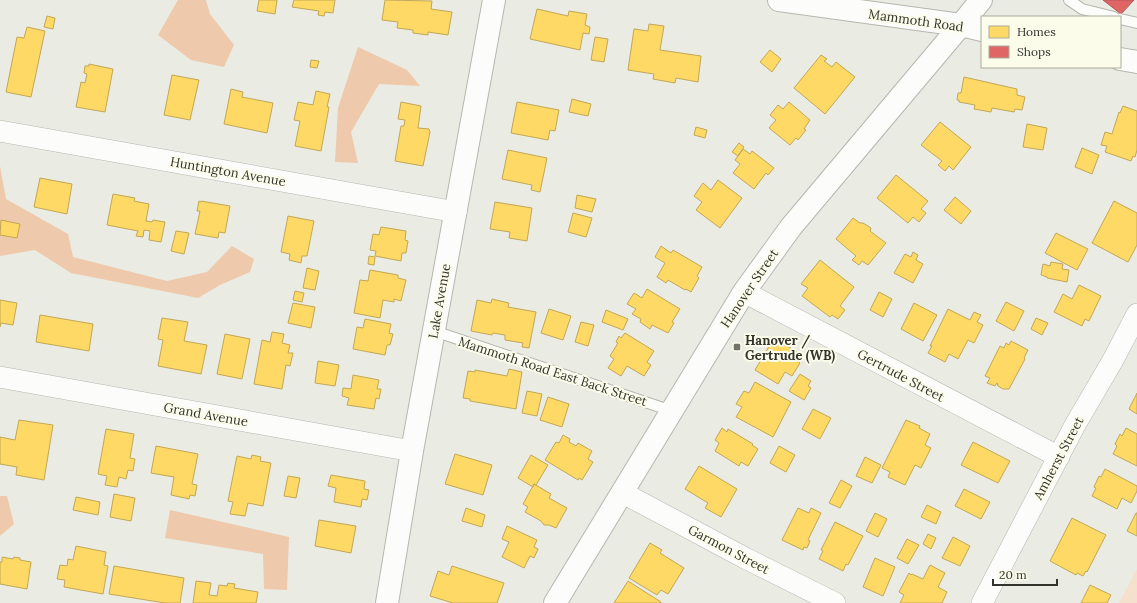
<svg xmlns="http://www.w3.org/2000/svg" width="1137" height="603" font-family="Lora,serif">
  <rect width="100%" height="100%" fill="#eaebe2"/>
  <path fill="#f5dfcd" d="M1137,569V603H1119Z"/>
  <path fill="#efc9ab" d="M178,0H206L210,14L234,45L224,67L191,60L158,35Z
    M358,47L407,70L420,86L379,84L351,132L358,163L335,162L338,108Z
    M0,166L6,199L68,234L73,257L167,281L207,272L232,246L254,259L250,272L220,285L198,298L71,273L35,250L0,256Z
    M0,496H7L14,524L0,536Z
    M170,510L289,537L287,590L264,589L263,554L165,538Z"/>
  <path fill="#ffd966" stroke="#c2a755" d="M259,0H277L275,14L257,11Z
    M294,0H335L333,13L325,12L324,16L318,15L319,11L292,7Z
    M385,0L432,1L431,9L452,12L448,35L428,32V35L413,33V30L397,28L398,22L382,20Z
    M537,9L568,16L569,11L587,14L585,25L590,27L589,34L583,33L580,50L530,39Z
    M47,16L55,18L53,29L44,27Z
    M649,24L664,26L660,50L701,56L698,82L676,78L675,83L653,79L654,74L628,70L634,29L648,31Z
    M27,27L45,31L31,97L6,92L17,37L24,38Z
    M595,37L608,39L604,62L591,60Z
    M770,50L781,59L772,72L760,62Z
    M821,55L827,59L824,61L832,67L836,62L855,77L825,114L794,88Z
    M311,60L319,61L317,68L310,67Z
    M89,64L113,69L105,112L76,107L81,82L85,83L87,74L84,73L85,66H89Z
    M172,75L199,80L190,120L164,115Z
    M964,77L1017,89V95L1025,97L1022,110L1015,109L1014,112L992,108L991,112L974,109L975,105L959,102V100H957L958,93H961Z
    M231,89L243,92L242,97L273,103L267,133L224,124Z
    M316,91L330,94L327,107H329L321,151L295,146L300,121L294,120L298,102L313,105Z
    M572,99L591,104L588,116L569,112Z
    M401,102L421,106L418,128L429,129L430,132L423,166L395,161L401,126H404L405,120L398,119Z
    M517,102L559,110L555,131L550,130L548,140L511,133Z
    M789,102L810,120L804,129L806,130L798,140L796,138L790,145L769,128L776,120L770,115L778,105L783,109Z
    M1123,106L1137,111V150L1135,157L1133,156L1131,161L1105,152L1107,146L1101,145L1105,132L1112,134L1119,112L1120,113Z
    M940,122L971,147L953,170L949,166L945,171L938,165L942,161L921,145Z
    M1027,124L1047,128L1043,150L1023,147Z
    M696,127L707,130L705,138L694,135Z
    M739,143L744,147L738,156L732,152Z
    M1082,148L1099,155L1092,174L1075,167Z
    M743,149L750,154L752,151L774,168L768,175L766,173L754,189L733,173L740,164L735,160Z
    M508,150L547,158L540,192L531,190L532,185L502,179Z
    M896,175L928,201L921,209L926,213L919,222L913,217L908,223L877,198Z
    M40,178L72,184L67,214L34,207Z
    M718,180L742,198L720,228L696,210L702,202L694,196L703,183L711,190Z
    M113,194L135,198L134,201L149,204L146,221L152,222L153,220L165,222L161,242L149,240L150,231L144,230L143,237L136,236L138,231L107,225Z
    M577,195L596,199L592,212L575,208Z
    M955,197L971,211L961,224L944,210Z
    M199,201L201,202V201L230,206L225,233L219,232L218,238L195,234L200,211H197Z
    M1114,201L1137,213V245L1128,262L1092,243Z
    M495,202L532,208L527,241L509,238L510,232L490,229Z
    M573,213L592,218L586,237L568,232Z
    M288,216L314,221L307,256H302L301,263L289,260L290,254L281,252Z
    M853,218L860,223H863L871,228L870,231L886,243L868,265L862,261L859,265L852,260L856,256L836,239Z
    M1,220L20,224L17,238L0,235Z
    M381,227L406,231L405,240L408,241L406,253H402L401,261L375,256L376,251L370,250L373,234L379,235Z
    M176,231L189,233L184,254L171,251Z
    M1056,233L1088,249L1077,270L1045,253Z
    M661,246L671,253L673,250L702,267L697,276L699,278L691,292L686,289L685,290L668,280L666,283L657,277L665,263L655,257Z
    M913,252L918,255L916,260L923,264L913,283L894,273L905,254L911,257Z
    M369,256L375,257L374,265L368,264Z
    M820,260L854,287L840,306L845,310L838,319L832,315L830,317L802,296L808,288L801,284Z
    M1051,262L1063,264L1062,269L1069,270L1067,282L1047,278V277L1041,275L1043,264L1050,266Z
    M307,268L319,271L315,290L303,288Z
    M370,270L398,275V278L406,280L401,301L394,299V302L383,300L380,318L354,313L360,280L368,281Z
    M1079,285L1101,296L1089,321L1085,319L1082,326L1054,312L1063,294L1072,299Z
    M647,289L680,309L672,322L674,323L668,333L652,325L650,329L640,322L641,319L632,314L636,309L627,304L634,293L642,298Z
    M295,291L304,293L302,302L293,300Z
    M879,292L892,299L883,317L870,310Z
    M492,299L509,303L508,307L536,312L529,348L522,347L523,343L505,340V335L493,333L492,335L471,331L477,300L491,303Z
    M0,300L17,303L13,325L1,323L0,327Z
    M1006,302L1024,311L1014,331L996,321Z
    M293,303L315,307L311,328L288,323Z
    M914,303L937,315L923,341L901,329Z
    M549,309L571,316L563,340L541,333Z
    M948,309L970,320L974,312L981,315L977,322L983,325L974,343L968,340L958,359L949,354L945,362L928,353L932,346H930Z
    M606,310L628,319L623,330L602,322Z
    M40,315L93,324L89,351L36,342Z
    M162,318L188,322L184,341L207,345L201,374L158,366L163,340L158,339Z
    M1036,318L1048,323L1042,335L1031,329Z
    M365,319L391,324L389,333L393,334L390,345H387L385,355L353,349L357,327L363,328Z
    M581,322L594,325L588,346L575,342Z
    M272,332L284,334L282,343L290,345L288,353H293L290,366L286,365L282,389L254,384L262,340L270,342Z
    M625,333L654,351L647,362L651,365L644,376L627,366L621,376L608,368L614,359L610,356L618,343L616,342L619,336L621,338Z
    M225,334L250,339L242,379L217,374Z
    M774,338L797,352L794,358L800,363L792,376L785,372L778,384L755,370Z
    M1011,341L1028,350L1024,358L1025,359L1009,389H1003L998,386L997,383L995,386L987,383L990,378L985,376L1000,346L1004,348L1006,343L1009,345Z
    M318,361L339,365L335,386L315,383Z
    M509,369L522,372L516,409L470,401V399L463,398L468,371L475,372V370L507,376Z
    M800,374L811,381L808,386L811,388L804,400L789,391Z
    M353,375L379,380L377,389H381L379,399L376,398L374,409L347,405L349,398L342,396L343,388L351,389Z
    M755,382L791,402L773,437L736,417L742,407L736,404L744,391L749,393Z
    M527,391L542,394L537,416L522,413Z
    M1137,393V414L1129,409Z
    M548,397L569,404L562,427L540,420Z
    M813,409L831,418L820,439L802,429Z
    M19,420L53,425L44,480L16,475L17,467L0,464V437L15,440Z
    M906,420L920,426L919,428L930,434L925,445L931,448L921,468L915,465L905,485L888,477L890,472L882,468Z
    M722,428L727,432L728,429L753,444L752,445L758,449L748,466L741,462L739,466L715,451L719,443L715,440Z
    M1126,428L1137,434V466L1113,454L1117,446L1115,444L1120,434L1122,436Z
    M106,429L134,434L130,458L135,459L133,471L128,470L126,479L119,477L117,487L105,485L107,476L98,474Z
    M563,435L570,439L569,442L576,446L578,443L592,451L588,459L593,462L582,480L579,478L578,480L545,460L556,442L559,443Z
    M973,442L1010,461L998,483L961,465Z
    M156,446L198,454L192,484L197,485L195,496L190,495L189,499L171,495L174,477L151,473Z
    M779,446L795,455L786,472L770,463Z
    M455,454L492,465L483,495L445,484Z
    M252,455L261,457L260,461L271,463L263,506L248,503L245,516L230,514L233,502L228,501L237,456L251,459Z
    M531,455L548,465L536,485L534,484L533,487L518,478Z
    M865,457L881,465L872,483L856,476Z
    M699,466L737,489L721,517L705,508L708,503L685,489Z
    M1105,469L1137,486V491L1131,503L1122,498L1117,509L1092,496L1096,488L1094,487L1099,476L1101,477Z
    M331,475L365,481L364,489L369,490L367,500L362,499L361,507L334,502L336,488L328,486Z
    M288,476L300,478L296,498L284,496Z
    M841,480L852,486L840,508L829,503Z
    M534,484L551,494L549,498L567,508L556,528L549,525H544L541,521L525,512L528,507L523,504Z
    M964,489L990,502L981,519L955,506Z
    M114,494L135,498L131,521L110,517Z
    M76,497L100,502L98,515L73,510Z
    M927,505L941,512L936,524L921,517Z
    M466,508L485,515L482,527L462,521Z
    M798,508L809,513L811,508L821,513L808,540L810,541L807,548L804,547L803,550L782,540Z
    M875,513L887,519L878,537L866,531Z
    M1136,513H1137V536L1127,531Z
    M1072,518L1106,535L1087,572L1086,571L1083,576L1077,573L1076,575L1050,561Z
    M319,520L356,526L351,553L315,546Z
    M835,522L863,536L848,565L846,564L843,571L819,559L823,551L821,550Z
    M507,526L537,540L534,547L538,549L534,558L530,556L524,568L502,557L509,542L502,539Z
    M928,534L936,538L931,549L923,544Z
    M953,537L970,546L960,566L942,558Z
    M907,539L919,545L908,564L897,558Z
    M650,543L662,550L660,553L684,568L668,594L661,590L657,595L629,578Z
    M76,546L106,552L104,565L108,566L103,594L64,587L65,580L57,579L60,565L67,566L68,559L73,560Z
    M2,557L13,559L14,557L20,558V560L31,562L27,589L0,584V562H2Z
    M875,558L895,567L883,596L863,587Z
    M930,565L945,573L938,587L947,592L942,603H900L904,595L899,592L909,573L911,575L912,574L923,579Z
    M114,566L184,578L180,603H165L109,594Z
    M452,566L504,583L497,603H453L430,596L438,571L449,575Z
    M196,581L211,583L209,595L217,596L219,585L227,586L228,583L235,584L234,588L258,592L256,603H193Z
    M628,581L661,602V603H614Z
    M1090,585L1111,595L1107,603H1081Z"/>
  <path fill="#e06666" stroke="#ac5755" d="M1103,0H1134L1121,14Z"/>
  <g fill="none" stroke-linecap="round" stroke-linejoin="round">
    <defs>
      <path id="service" d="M1069,0L1082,9L1114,17
        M1120,19L1137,23
        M434,331L672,411"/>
      <path id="minor" d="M0,131L456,212
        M744,292L1059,457
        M0,377L412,451
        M623,493L745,558L835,603
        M982,603L1075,425L1113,360L1137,314"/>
      <path id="tertiary" d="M961,25L981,0
        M387,603L412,451L494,0"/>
      <path id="secondary" d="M779,0L961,25L982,30
        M1120,59L1137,62
        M555,603L744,292L791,227L961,25"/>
    </defs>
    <use href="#service" stroke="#b7b7b0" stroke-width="12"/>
    <use href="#minor" stroke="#b7b7b0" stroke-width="22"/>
    <use href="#tertiary" stroke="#b7b7b0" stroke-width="24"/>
    <use href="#secondary" stroke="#b7b7b0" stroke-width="24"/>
    <use href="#service" stroke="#fcfcfb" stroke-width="10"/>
    <use href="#minor" stroke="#fcfcfb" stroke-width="21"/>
    <use href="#tertiary" stroke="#fcfcfb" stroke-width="22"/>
    <use href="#secondary" stroke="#fcfcfb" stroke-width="22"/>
  </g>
  <rect fill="#73736c" stroke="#fcfceb" stroke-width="1.5" x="733" y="343" width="8" height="8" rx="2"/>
  <g text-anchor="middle" stroke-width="4" stroke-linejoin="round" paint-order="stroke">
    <g font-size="13" fill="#33332d" stroke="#fcfceb">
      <text transform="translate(916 20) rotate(8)" y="5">Mammoth Road</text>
      <text transform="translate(228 171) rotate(10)" y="5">Huntington Avenue</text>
      <text transform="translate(749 288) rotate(-56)" y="5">Hanover Street</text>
      <text transform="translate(439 301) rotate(-80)" y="5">Lake Avenue</text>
      <text transform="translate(553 371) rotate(18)" y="5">Mammoth Road East Back Street</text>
      <text transform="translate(901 375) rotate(28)" y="5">Gertrude Street</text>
      <text transform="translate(206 414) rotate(10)" y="5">Grand Avenue</text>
      <text transform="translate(1058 458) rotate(-62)" y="5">Amherst Street</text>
      <text transform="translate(729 549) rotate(28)" y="5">Garmon Street</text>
    </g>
    <g font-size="13" font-weight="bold" fill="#33332d" stroke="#fcfceb" text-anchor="start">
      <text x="745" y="345">Hanover /<tspan x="745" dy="15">Gertrude (WB)</tspan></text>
    </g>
  </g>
  <rect x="981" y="16" width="140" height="52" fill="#fcfceb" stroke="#acac9f"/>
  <rect x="989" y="26" width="20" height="12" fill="#ffd966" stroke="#acac9f"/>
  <text x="1017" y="36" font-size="12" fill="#33332d">Homes</text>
  <rect x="989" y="46" width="20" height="12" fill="#e06666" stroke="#acac9f"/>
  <text x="1017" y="56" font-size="12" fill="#33332d">Shops</text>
  <path d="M993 579v6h64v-6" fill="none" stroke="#33332d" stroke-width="2"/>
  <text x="999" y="579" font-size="12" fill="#33332d" stroke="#fcfceb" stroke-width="3" paint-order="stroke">20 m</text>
</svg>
